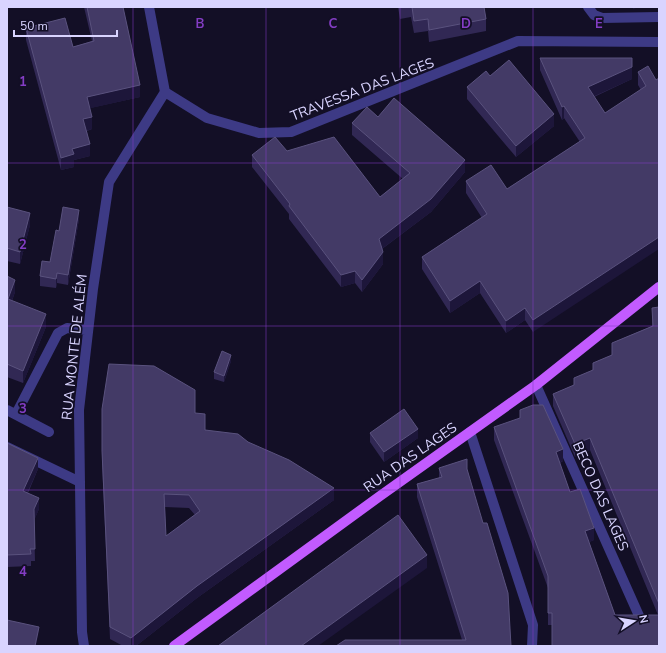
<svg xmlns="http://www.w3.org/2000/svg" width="666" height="653" font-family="'Nunito Sans',sans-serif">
  <rect width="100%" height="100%" fill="#130f26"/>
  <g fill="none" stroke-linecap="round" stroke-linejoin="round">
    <path stroke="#3d3a85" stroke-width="10" d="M149,7L165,92L207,118L259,133L291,132L518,41L659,42
      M588,7L594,15L602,18L659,17
      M536,385L640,618
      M7,410L49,432
      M16,414L58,333L67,328L88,330
      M470,432L533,625L532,646
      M7,447L80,482
      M84,646L82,632L79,410L93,289L109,182L165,92"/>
    <path stroke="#c25bff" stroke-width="10" d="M174,646L380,496L536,385L659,287"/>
  </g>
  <path fill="#312854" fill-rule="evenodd" d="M84,7H123L140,97L90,108L92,129L87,131L90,156L74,160V167L61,170L26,40V28L73,47L92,41Z
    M398,7H484L486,19V31L429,42L428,31L414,33L411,17L400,19Z
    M540,58L632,79L594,97L605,113L641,90L638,85V72L656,80L533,332L525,320L506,333L480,293L450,313L422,269V257L482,218L466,193V181L507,189L580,142L564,118L562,120L540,70Z
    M490,76L554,126L516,157L467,99V87Z
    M378,117L465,172L431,212L382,249L383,264L362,292L355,283L341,287L289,219V214L252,167V155L287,151L380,197L403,179L352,135V123Z
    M7,207L30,225L20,264L7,261Z
    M79,219L68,285L57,283L56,288L40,286V276L50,262L59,231Z
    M7,276L15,292L12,301L46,327L23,383L7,377Z
    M659,307V646L552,625H548V588L494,440V427L563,461L560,463L570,492L594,540L589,542L615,615H658L590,450L575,457L553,406V394L574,385L593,371V363L612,355V343L652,326V308Z
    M231,361L224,382L214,379V372Z
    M102,409L195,413L205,430L248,442L334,500L197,598L136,646H123L110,639L102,463ZM165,507L189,508L195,515L166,536Z
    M370,433L418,438L384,462L370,442Z
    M7,443L38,469L28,493L39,509L34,520L35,561H31V566L7,567Z
    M439,468L467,469L511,646L462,640L417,497V484L439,478Z"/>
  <path fill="#1d163a" d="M633,7H639L633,9Z
    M632,67V79L588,99V87Z
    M140,85V97L87,109V97Z
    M564,106V118L562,120V107Z
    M554,114V126L516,157V146Z
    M92,117V129L83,132V119Z
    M90,144V156L74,160V167L61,170V158L72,149Z
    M465,160V172L431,212L379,251V239Z
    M79,210V219L68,285V275Z
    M30,213V225L20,264V252Z
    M659,237V249L533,332V320Z
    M383,252V264L362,292V280Z
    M355,271V283L341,287V275Z
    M57,273V283L56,288V279Z
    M15,280V292L8,311V299Z
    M480,281V293L450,313V301Z
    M525,308V320L506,333V321Z
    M46,314V327L23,383V371Z
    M231,355V361L224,382V376Z
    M418,429V438L384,462V452Z
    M590,438V450L575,457V444Z
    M563,449V461L556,464V452Z
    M38,458V469L23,502V491Z
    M334,488V500L197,598L136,646H131V638L197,586Z
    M39,498V509L34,521V509Z
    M594,528V540L585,544V531Z
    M427,555V568L318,646H301Z
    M39,627V630L36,646H35Z"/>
  <path fill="#433a66" stroke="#5a527e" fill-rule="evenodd" d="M87,7H123L140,85L87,97L92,117L83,119L90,144L72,149L74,154L61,158L26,28L65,18L73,47L94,41Z
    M412,7H484L486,19L429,30L428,19L414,21Z
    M540,58H632V67L588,87L605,113L646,86L638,72L648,66L656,80L659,78V237L533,320L525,308L506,321L480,281L450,301L422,257L487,214L466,181L491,165L507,189L585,138L564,106L562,107Z
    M509,60L554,114L516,146L467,87L486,71L490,76Z
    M394,98L465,160L431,199L379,239L383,252L362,280L355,271L341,275L289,206L290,204L252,155L275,137L287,151L334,137L380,197L410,173L352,123L367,107L378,117Z
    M7,207L30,213L20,252L7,248Z
    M63,207L79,210L68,275L57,273L56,279L40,276L42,261L50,262L56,230L59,231Z
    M7,276L15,280L8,299L46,314L23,371L7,364Z
    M659,307V604L590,438L575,444L553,394L574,385V378L593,370V363L612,355V343L653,326L652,308Z
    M222,351L231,355L224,376L214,372Z
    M109,364L154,366L195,390V413L205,414V430L238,434L248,442L289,460L334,488L197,586L131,638L110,627L102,451V409ZM164,494L189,495L200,511L166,536Z
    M533,405H543L563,449L556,452L570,492L580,489L594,528L585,531L615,615H659V646H552V613H548V576L494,427L520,418V410Z
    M404,409L418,429L384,452L370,433Z
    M7,443L38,458L23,491L39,498L34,509L35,549H30L31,554L7,555Z
    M467,459V469L483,523H487L508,593L511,646H336L345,640H466L417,484L442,477L439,468Z
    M398,515L427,555L301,646H218Z
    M7,620L39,627L35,646H7Z"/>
  <path fill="none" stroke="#843dc5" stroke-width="1" stroke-opacity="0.55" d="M133,7V646M266,7V646M400,7V646M533,7V646M7,163H659M7,326H659M7,490H659"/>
  <g text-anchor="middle" stroke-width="3.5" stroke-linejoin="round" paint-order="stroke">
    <g font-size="14" fill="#d9d4ff" stroke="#130f26">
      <text transform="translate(362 89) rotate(-21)" y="5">TRAVESSA DAS LAGES</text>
      <text transform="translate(74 347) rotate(-84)" y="5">RUA MONTE DE ALÉM</text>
      <text transform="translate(410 457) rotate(-35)" y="5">RUA DAS LAGES</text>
      <text transform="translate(601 496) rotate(66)" y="5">BECO DAS LAGES</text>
    </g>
  </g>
  <g font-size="13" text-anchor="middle" font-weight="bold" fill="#843dc5" stroke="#130f26" stroke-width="3.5" stroke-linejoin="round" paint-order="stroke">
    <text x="200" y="28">B</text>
    <text x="333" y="28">C</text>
    <text x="466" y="28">D</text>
    <text x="599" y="28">E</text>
    <text x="23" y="86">1</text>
    <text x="23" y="249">2</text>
    <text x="23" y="413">3</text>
    <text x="23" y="576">4</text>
  </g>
  <rect width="666" height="653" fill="none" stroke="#d9d4ff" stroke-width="16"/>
  <g transform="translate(634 621) rotate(78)" stroke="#130f26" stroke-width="3" paint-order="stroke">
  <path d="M0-3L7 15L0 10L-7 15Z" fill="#d9d4ff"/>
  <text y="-6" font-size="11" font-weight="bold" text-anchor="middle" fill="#d9d4ff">N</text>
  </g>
  <path d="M14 30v6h103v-6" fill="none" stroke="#d9d4ff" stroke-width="2"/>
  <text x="20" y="30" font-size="12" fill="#d9d4ff" stroke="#130f26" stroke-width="3" paint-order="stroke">50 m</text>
</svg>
